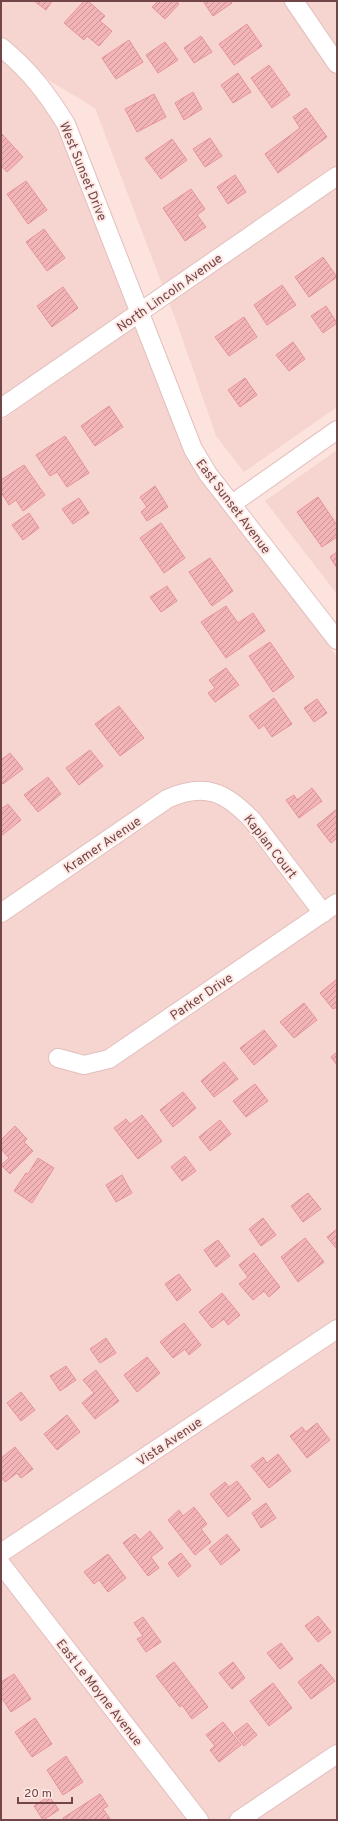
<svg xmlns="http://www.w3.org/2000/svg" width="338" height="1821" font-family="Overpass,sans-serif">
  <defs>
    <pattern id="building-hatch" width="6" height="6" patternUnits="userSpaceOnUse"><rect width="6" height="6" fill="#f3b4b7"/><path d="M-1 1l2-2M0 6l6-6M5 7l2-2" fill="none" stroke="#c99497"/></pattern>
  </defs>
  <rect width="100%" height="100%" fill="#fde3dd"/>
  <path fill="#f6d4cf" d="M1,1H337V407L244,472L216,436L178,326L95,108L50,81L9,43L1,38Z
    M1,57L39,94L62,130L131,309L1,400Z
    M137,322L190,460L337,657V1820H1V421Z
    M337,450V594L265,501Z"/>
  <path fill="url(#building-hatch)" stroke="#e69499" d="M34,1H52L46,10Z
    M84,1H88L105,16L100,21L112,31L99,46L87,36L84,40L64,23Z
    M158,1H176L179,4L165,19L152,7Z
    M203,1H231L232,3L213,16Z
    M247,24L262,46L234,65L219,44Z
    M201,36L212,52L194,63L184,48Z
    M129,40L143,62L116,79L102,58Z
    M165,42L178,60L158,73L146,55Z
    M269,65L290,95L272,108L251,78Z
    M238,73L251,92L233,103L221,85Z
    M193,92L202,109L184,120L175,103Z
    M154,94L166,117L137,132L125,109Z
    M306,108L327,137L278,173L265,154L300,128L293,117Z
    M1,133L23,157L7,172L1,166Z
    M210,138L222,156L205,167L193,149Z
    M172,139L187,160L161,179L145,158Z
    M235,175L246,192L228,204L217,187Z
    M26,181L47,210L28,224L7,194Z
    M191,189L205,209L197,215L206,227L185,241L163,208Z
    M44,229L65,258L47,271L26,242Z
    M323,257L337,277L309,297L295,277Z
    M282,285L296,305L267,325L254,305Z
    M63,287L78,308L52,327L37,306Z
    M326,306L337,323L323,333L311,316Z
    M244,317L257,337L229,356L215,337Z
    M293,342L305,359L289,371L276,355Z
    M245,378L257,395L240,407L228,390Z
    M109,406L123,427L95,446L81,426Z
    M65,436L89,473L67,487L57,472L50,476L36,455Z
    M24,465L45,495L23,511L16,500L9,505L1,492V480Z
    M155,486L168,507L147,521L141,512L147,507L140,497Z
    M318,497L337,525V537L322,547L297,512Z
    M79,498L89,513L73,524L62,509Z
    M29,513L39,528L23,540L12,525Z
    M161,523L185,558L164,573L140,538Z
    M337,552V568L330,557Z
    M210,558L233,591L212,606L189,572Z
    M167,586L177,601L161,612L150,597Z
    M226,606L238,623L253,613L265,631L226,658L201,622Z
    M270,642L294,677L273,692L249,656Z
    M226,668L239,685L215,702L208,693L215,688L209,680Z
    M274,698L292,724L272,737L264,725L259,729L249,716Z
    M317,699L327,713L314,722L304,708Z
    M119,706L144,738L120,756L95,724Z
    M90,750L103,766L79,785L66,768Z
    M10,753L23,769L3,784L1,781V760Z
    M48,777L61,794L38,812L24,795Z
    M312,788L322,801L299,818L286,800L294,795L297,800Z
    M8,804L21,820L1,836V809Z
    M337,809V838L331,843L317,825Z
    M337,979V1007L333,1009L320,993Z
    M304,1003L317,1020L294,1038L280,1022Z
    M264,1030L277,1046L254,1065L240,1048Z
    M337,1052V1065L331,1057Z
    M224,1062L238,1079L214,1097L201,1081Z
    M255,1084L268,1101L246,1117L233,1101Z
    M183,1092L196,1108L173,1127L160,1110Z
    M142,1115L162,1141L138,1159L114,1128L126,1119L130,1124Z
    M220,1120L231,1134L210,1151L199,1137Z
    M15,1126L27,1139L24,1142L33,1151L10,1174L1,1165L9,1158L1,1149V1140Z
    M185,1156L196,1171L182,1181L171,1167Z
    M38,1158L54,1168L32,1203L14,1191L26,1173L28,1174Z
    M122,1175L132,1193L116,1202L106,1185Z
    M308,1193L321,1209L303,1222L291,1206Z
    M263,1218L276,1235L261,1246L249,1229Z
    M337,1229V1249L327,1237Z
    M305,1238L324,1262L298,1282L281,1257Z
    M218,1240L230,1256L216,1267L204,1250Z
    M254,1253L280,1287L269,1297L264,1291L253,1300L239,1284L248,1277L239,1265Z
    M179,1274L191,1290L177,1301L165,1284Z
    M222,1293L240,1315L228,1325L224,1319L212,1328L199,1312Z
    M184,1323L201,1345L189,1355L185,1349L173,1358L160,1342Z
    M106,1338L116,1353L100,1363L90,1349Z
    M147,1357L160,1373L137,1392L124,1375Z
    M66,1366L76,1380L60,1391L50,1376Z
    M96,1370L119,1401L95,1419L82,1403L94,1393L83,1380Z
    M21,1392L35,1410L21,1421L7,1403Z
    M67,1415L80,1432L57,1450L44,1434Z
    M317,1423L330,1440L307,1458L290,1436L302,1427L306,1432Z
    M15,1447L33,1469L21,1478L17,1473L5,1482L1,1477V1458Z
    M278,1454L291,1471L269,1488L251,1466L263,1457L267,1463Z
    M237,1481L251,1499L228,1517L210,1494L225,1482L229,1487Z
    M266,1503L276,1518L261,1528L252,1513Z
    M194,1507L207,1524L201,1529L211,1542L195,1555L168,1520L179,1510L183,1516Z
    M150,1531L163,1548L151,1557L159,1568L148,1576L123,1543L135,1534L140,1540Z
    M227,1534L240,1550L221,1565L209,1549Z
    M181,1553L191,1566L178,1577L168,1563Z
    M108,1554L126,1578L108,1592L99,1580L94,1584L84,1572Z
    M318,1616L331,1632L318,1642L305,1626Z
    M143,1617L161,1642L146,1652L137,1639L143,1636L134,1623Z
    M281,1643L293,1659L280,1669L267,1653Z
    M174,1662L208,1707L192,1719L182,1705L180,1707L156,1676Z
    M233,1662L245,1678L232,1689L219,1673Z
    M321,1664L335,1681L311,1699L298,1682Z
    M14,1674L31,1699L11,1712L1,1697V1682Z
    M273,1683L292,1708L269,1726L250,1701Z
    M35,1718L52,1744L32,1757L15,1732Z
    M223,1722L241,1745L219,1762L210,1750L215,1746L206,1735Z
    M247,1723L257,1735L244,1746L234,1733Z
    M66,1756L83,1782L63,1795L47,1770Z
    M100,1794L108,1806L103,1809L111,1820H64L63,1818Z
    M49,1796L59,1810L43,1820L34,1806Z"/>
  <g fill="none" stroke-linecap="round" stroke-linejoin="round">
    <defs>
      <path id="street" d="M294,1L337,64
        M1,47C30,71 46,92 66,124L193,449L208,474L337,640
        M1,408L337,176
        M232,504L337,430
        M1,913L167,799C205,782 226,792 253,821L323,913
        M58,1058L84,1065L109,1059L337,903
        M1,1553L337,1329
        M1,1564L199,1820
        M239,1820L337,1754"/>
    </defs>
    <use href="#street" stroke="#e2bfbd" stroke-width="20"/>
    <use href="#street" stroke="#fff" stroke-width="18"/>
  </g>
  <g text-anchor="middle" stroke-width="4" stroke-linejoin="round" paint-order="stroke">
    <g font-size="13" fill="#724649" stroke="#ffe9e4">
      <text transform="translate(84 171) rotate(68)" y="5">West Sunset Drive</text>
      <text transform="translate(169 292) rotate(-35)" y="5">North Lincoln Avenue</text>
      <text transform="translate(234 506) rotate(53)" y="5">East Sunset Avenue</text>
      <text transform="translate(102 844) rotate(-34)" y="5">Kramer Avenue</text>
      <text transform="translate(271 846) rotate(52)" y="5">Kaplan Court</text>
      <text transform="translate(201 996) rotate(-34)" y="5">Parker Drive</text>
      <text transform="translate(169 1441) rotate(-34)" y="5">Vista Avenue</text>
      <text transform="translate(100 1692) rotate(52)" y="5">East Le Moyne Avenue</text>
    </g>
  </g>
  <rect width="338" height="1821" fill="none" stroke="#724649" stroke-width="4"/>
  <path d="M18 1797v6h54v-6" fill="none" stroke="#724649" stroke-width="2"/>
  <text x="24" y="1797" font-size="12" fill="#724649" stroke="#ffe9e4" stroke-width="3" paint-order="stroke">20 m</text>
</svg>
